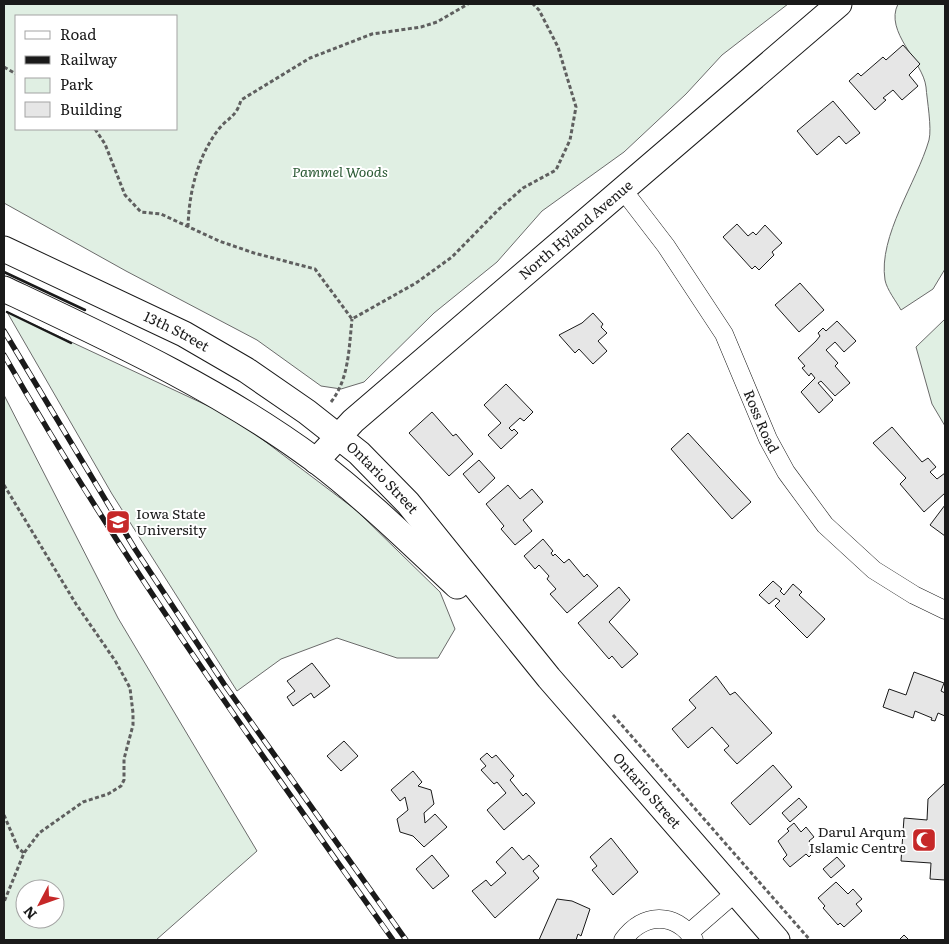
<svg xmlns="http://www.w3.org/2000/svg" width="949" height="944" font-family="Literata,serif">
  <rect width="100%" height="100%" fill="#fff"/>
  <path fill="#e0efe3" stroke="#6a6a6a" fill-rule="evenodd" d="M4,4H788L722,55L686,94L624,152L542,211L497,262L434,313L364,382L341,389L321,386L257,340L126,271L4,203ZM176,16V129H16V16Z
    M898,4H945V269L933,289L901,310C896,301 887,290 885,280C878,236 917,182 929,140C932,128 927,100 926,87C923,61 884,32 898,4Z
    M7,312L219,411L258,436L356,510L440,592L455,629L438,658H397L337,638L281,659L237,691L112,494Z
    M945,319V426L932,404L916,347Z
    M4,395L118,618L257,851L156,940H4ZM25,889H55V919H25Z"/>
  <path fill="#e6e6e6" stroke="#1a1a1a" d="M903,45L920,64L909,75L918,86L902,100L893,90L883,98L886,100L875,110L849,81L858,73L861,76L883,57L886,60Z
    M833,101L860,133L846,144L839,136L817,155L797,131Z
    M737,224L748,236L753,232L756,235L765,225L782,243L772,252L774,255L759,270L755,266L752,269L723,237Z
    M800,283L824,310L799,332L775,305Z
    M593,313L603,324L601,327L607,333L598,341L607,351L593,364L579,349L575,353L559,335L582,323Z
    M837,321L856,341L844,352L835,342L826,350L838,363L835,366L850,383L835,396L821,381L818,383L833,400L819,413L801,392L815,378L811,373L809,376L802,368L805,366L798,358L816,341L820,336L818,333L823,328L826,331Z
    M506,384L533,412L524,421L520,418L509,428L512,431L514,429L518,433L501,449L488,435L501,423L484,405Z
    M432,412L453,436L456,434L473,454L449,476L409,433Z
    M892,427L922,462L928,458L936,467L930,472L937,479L945,473V493L924,512L900,484L906,478L873,443Z
    M688,433L751,502L732,519L671,449Z
    M479,460L495,478L479,493L463,474Z
    M508,485L520,499L532,489L543,502L523,520L532,531L515,545L501,529L504,526L486,504Z
    M945,505V536L930,525Z
    M543,539L553,551L551,553L553,556L555,554L564,563L569,559L584,577L587,574L598,586L567,613L550,594L556,589L547,579L549,576L539,565L535,569L524,556Z
    M773,581L782,589L780,591L784,595L793,584L802,592L799,595L825,619L807,638L775,606L780,601L776,598L769,604L759,595Z
    M619,587L630,600L609,622L638,654L622,668L612,656L609,659L578,623Z
    M312,663L330,686L314,698L311,693L293,706L287,697L295,691L287,681Z
    M914,672L944,683L941,691L945,693V716L938,713L935,721L931,720L932,718L915,711L913,718L883,707L889,689L906,695Z
    M716,676L730,695L735,692L772,733L737,764L724,750L729,746L712,727L688,748L672,729L696,708L689,700Z
    M344,741L358,756L341,771L327,756Z
    M487,753L492,758L496,755L514,776L510,780L523,796L526,793L535,803L504,830L487,810L506,793L497,782L494,784L481,770L486,766L480,759Z
    M773,765L792,787L750,825L731,803Z
    M413,771L422,782L418,786L431,790L434,804L424,813L425,823L435,814L447,827L424,847L413,836L400,832L397,819L408,810L405,797L400,801L391,790Z
    M945,783V880L930,879L931,863L901,861L904,818L927,820L928,799Z
    M799,798L807,807L790,822L782,813Z
    M794,823L801,832L806,827L814,837L809,841L815,851L809,857L806,854L790,867L783,859L787,855L778,841L789,831L787,829Z
    M611,838L638,872L613,895L592,870L597,866L590,857Z
    M512,847L523,860L529,855L539,866L533,871L539,878L495,918L472,891L486,880L491,886L506,873L496,862Z
    M432,855L449,876L433,889L416,869Z
    M837,857L845,866L831,878L823,869Z
    M836,882L848,894L853,889L862,899L856,904L862,911L844,927L840,923L838,925L823,908L825,906L818,898Z
    M557,899L572,901L590,909L581,936L578,934L576,940H539Z
    M904,935L909,940H899Z"/>
  <g fill="none" stroke-linecap="round" stroke-linejoin="round">
    <defs>
      <g id="street">
        <path id="s1" d="M623,190L666,246L724,334L768,439L786,472L825,525L874,570L914,595L945,610"/>
        <path d="M689,933L735,893"/>
        <path d="M623,940C643,913 675,911 694,940"/>
      </g>
      <g id="secondary">
        <path id="s2" d="M4,249L184,334L246,370L307,412L359,453L408,503L549,678L777,940"/>
        <path d="M4,289C112,340 219,389 315,460C365,498 411,543 457,586"/>
        <path id="s3" d="M316,461L353,421L839,4"/>
      </g>
    </defs>
    <use href="#street" stroke="#1a1a1a" stroke-width="19"/>
    <use href="#secondary" stroke="#1a1a1a" stroke-width="27"/>
    <path stroke="#5f5f5f" stroke-width="3" stroke-dasharray="4 2.5" stroke-linecap="butt" d="M4,67L16,74
      M95,129L105,144L125,195L141,212L161,214L219,241L254,253L315,269L352,319L416,283L452,257L498,210L523,188L556,170L570,140L576,107L558,47L539,10L533,4
      M188,227C189,193 197,158 218,130C228,117 236,118 241,100L310,58L372,34L421,27L437,22L468,4
      M331,402C349,379 349,348 352,319
      M4,485L76,604L116,662L130,688L133,713V725L124,759V780L121,786L108,794L83,802L39,833L24,853L4,902
      M613,715L810,940
      M4,815L18,848L24,853"/>
    <use href="#street" stroke="#fff" stroke-width="18"/>
    <use href="#secondary" stroke="#fff" stroke-width="25"/>
    <defs>
      <path id="rail" d="M4,331L135,549L224,684L406,940
        M4,355C120,558 257,749 393,940"/>
    </defs>
    <use href="#rail" stroke="#1a1a1a" stroke-width="5.5"/>
    <use href="#rail" stroke="#fff" stroke-width="4" stroke-dasharray="11" stroke-linecap="butt"/>
    <path stroke="#1a1a1a" stroke-width="2.5" d="M4,272L85,310
      M7,312L71,343"/>
  </g>
  <defs>
    <symbol id="university-square" viewBox="-11 -11 22 22"><rect x="-9" y="-9" width="18" height="18" rx="4" fill="#c62828" stroke="#fff"/><path d="M0-5L7-2L0 1L-7-2ZM-4 1L0 2.5L4 1V4Q0 6-4 4Z" fill="#fff"/></symbol>
    <symbol id="mosque-square" viewBox="-11 -11 22 22"><rect x="-9" y="-9" width="18" height="18" rx="4" fill="#c62828" stroke="#fff"/><path d="M3.5-4.9A6 6 0 1 0 3.5 4.9A5 5 0 1 1 3.5-4.9Z" fill="#fff"/></symbol>
  </defs>
  <g fill-rule="evenodd">
    <use href="#university-square" x="104" y="508" width="28" height="28"/>
    <use href="#mosque-square" x="910" y="826" width="28" height="28"/>
  </g>
  <g text-anchor="middle" stroke-width="4" stroke-linejoin="round" paint-order="stroke">
    <g font-size="14" font-style="italic" fill="#2b5a34" stroke="#fff">
      <text x="340" y="177">Pammel Woods</text>
    </g>
    <g font-size="14" fill="#1a1a1a" stroke="#fff">
      <text dy="5" stroke="none"><textPath href="#s3" startOffset="348">North Hyland Avenue</textPath></text>
      <text dy="5" stroke="none"><textPath href="#s2" startOffset="191">13th Street</textPath></text>
      <text dy="5" stroke="none"><textPath href="#s1" startOffset="271">Ross Road</textPath></text>
      <text dy="5" stroke="none"><textPath href="#s2" startOffset="445">Ontario Street</textPath></text>
      <text dy="5" stroke="none"><textPath href="#s2" startOffset="855">Ontario Street</textPath></text>
    </g>
    <g font-size="14" fill="#1a1a1a" stroke="#fff" text-anchor="start">
      <text x="136" y="519">Iowa State<tspan x="136" dy="16">University</tspan></text>
      <text x="906" y="837" text-anchor="end">Darul Arqum<tspan x="906" dy="16">Islamic Centre</tspan></text>
    </g>
  </g>
  <rect width="949" height="944" fill="none" stroke="#1a1a1a" stroke-width="10"/>
  <rect x="15" y="15" width="162" height="115" fill="#ffffff" stroke="#a3a3a3"/>
  <rect x="25" y="31" width="25" height="8" fill="#ffffff" stroke="#a3a3a3"/>
  <text x="60" y="40" font-size="15" fill="#1a1a1a">Road</text>
  <rect x="25" y="56" width="25" height="8" fill="#1a1a1a" stroke="#a3a3a3"/>
  <text x="60" y="65" font-size="15" fill="#1a1a1a">Railway</text>
  <rect x="25" y="78" width="25" height="15" fill="#e0efe3" stroke="#a3a3a3"/>
  <text x="60" y="90" font-size="15" fill="#1a1a1a">Park</text>
  <rect x="25" y="102" width="25" height="15" fill="#e6e6e6" stroke="#a3a3a3"/>
  <text x="60" y="115" font-size="15" fill="#1a1a1a">Building</text>
  <g transform="translate(40 904) rotate(229)"><circle r="24" fill="#ffffff" stroke="#a3a3a3"/>
  <path d="M0-4L9 19L0 12L-9 19Z" fill="#c62828"/>
  <text y="-8" font-size="14" font-weight="bold" text-anchor="middle" fill="#1a1a1a">N</text>
  </g>
</svg>
